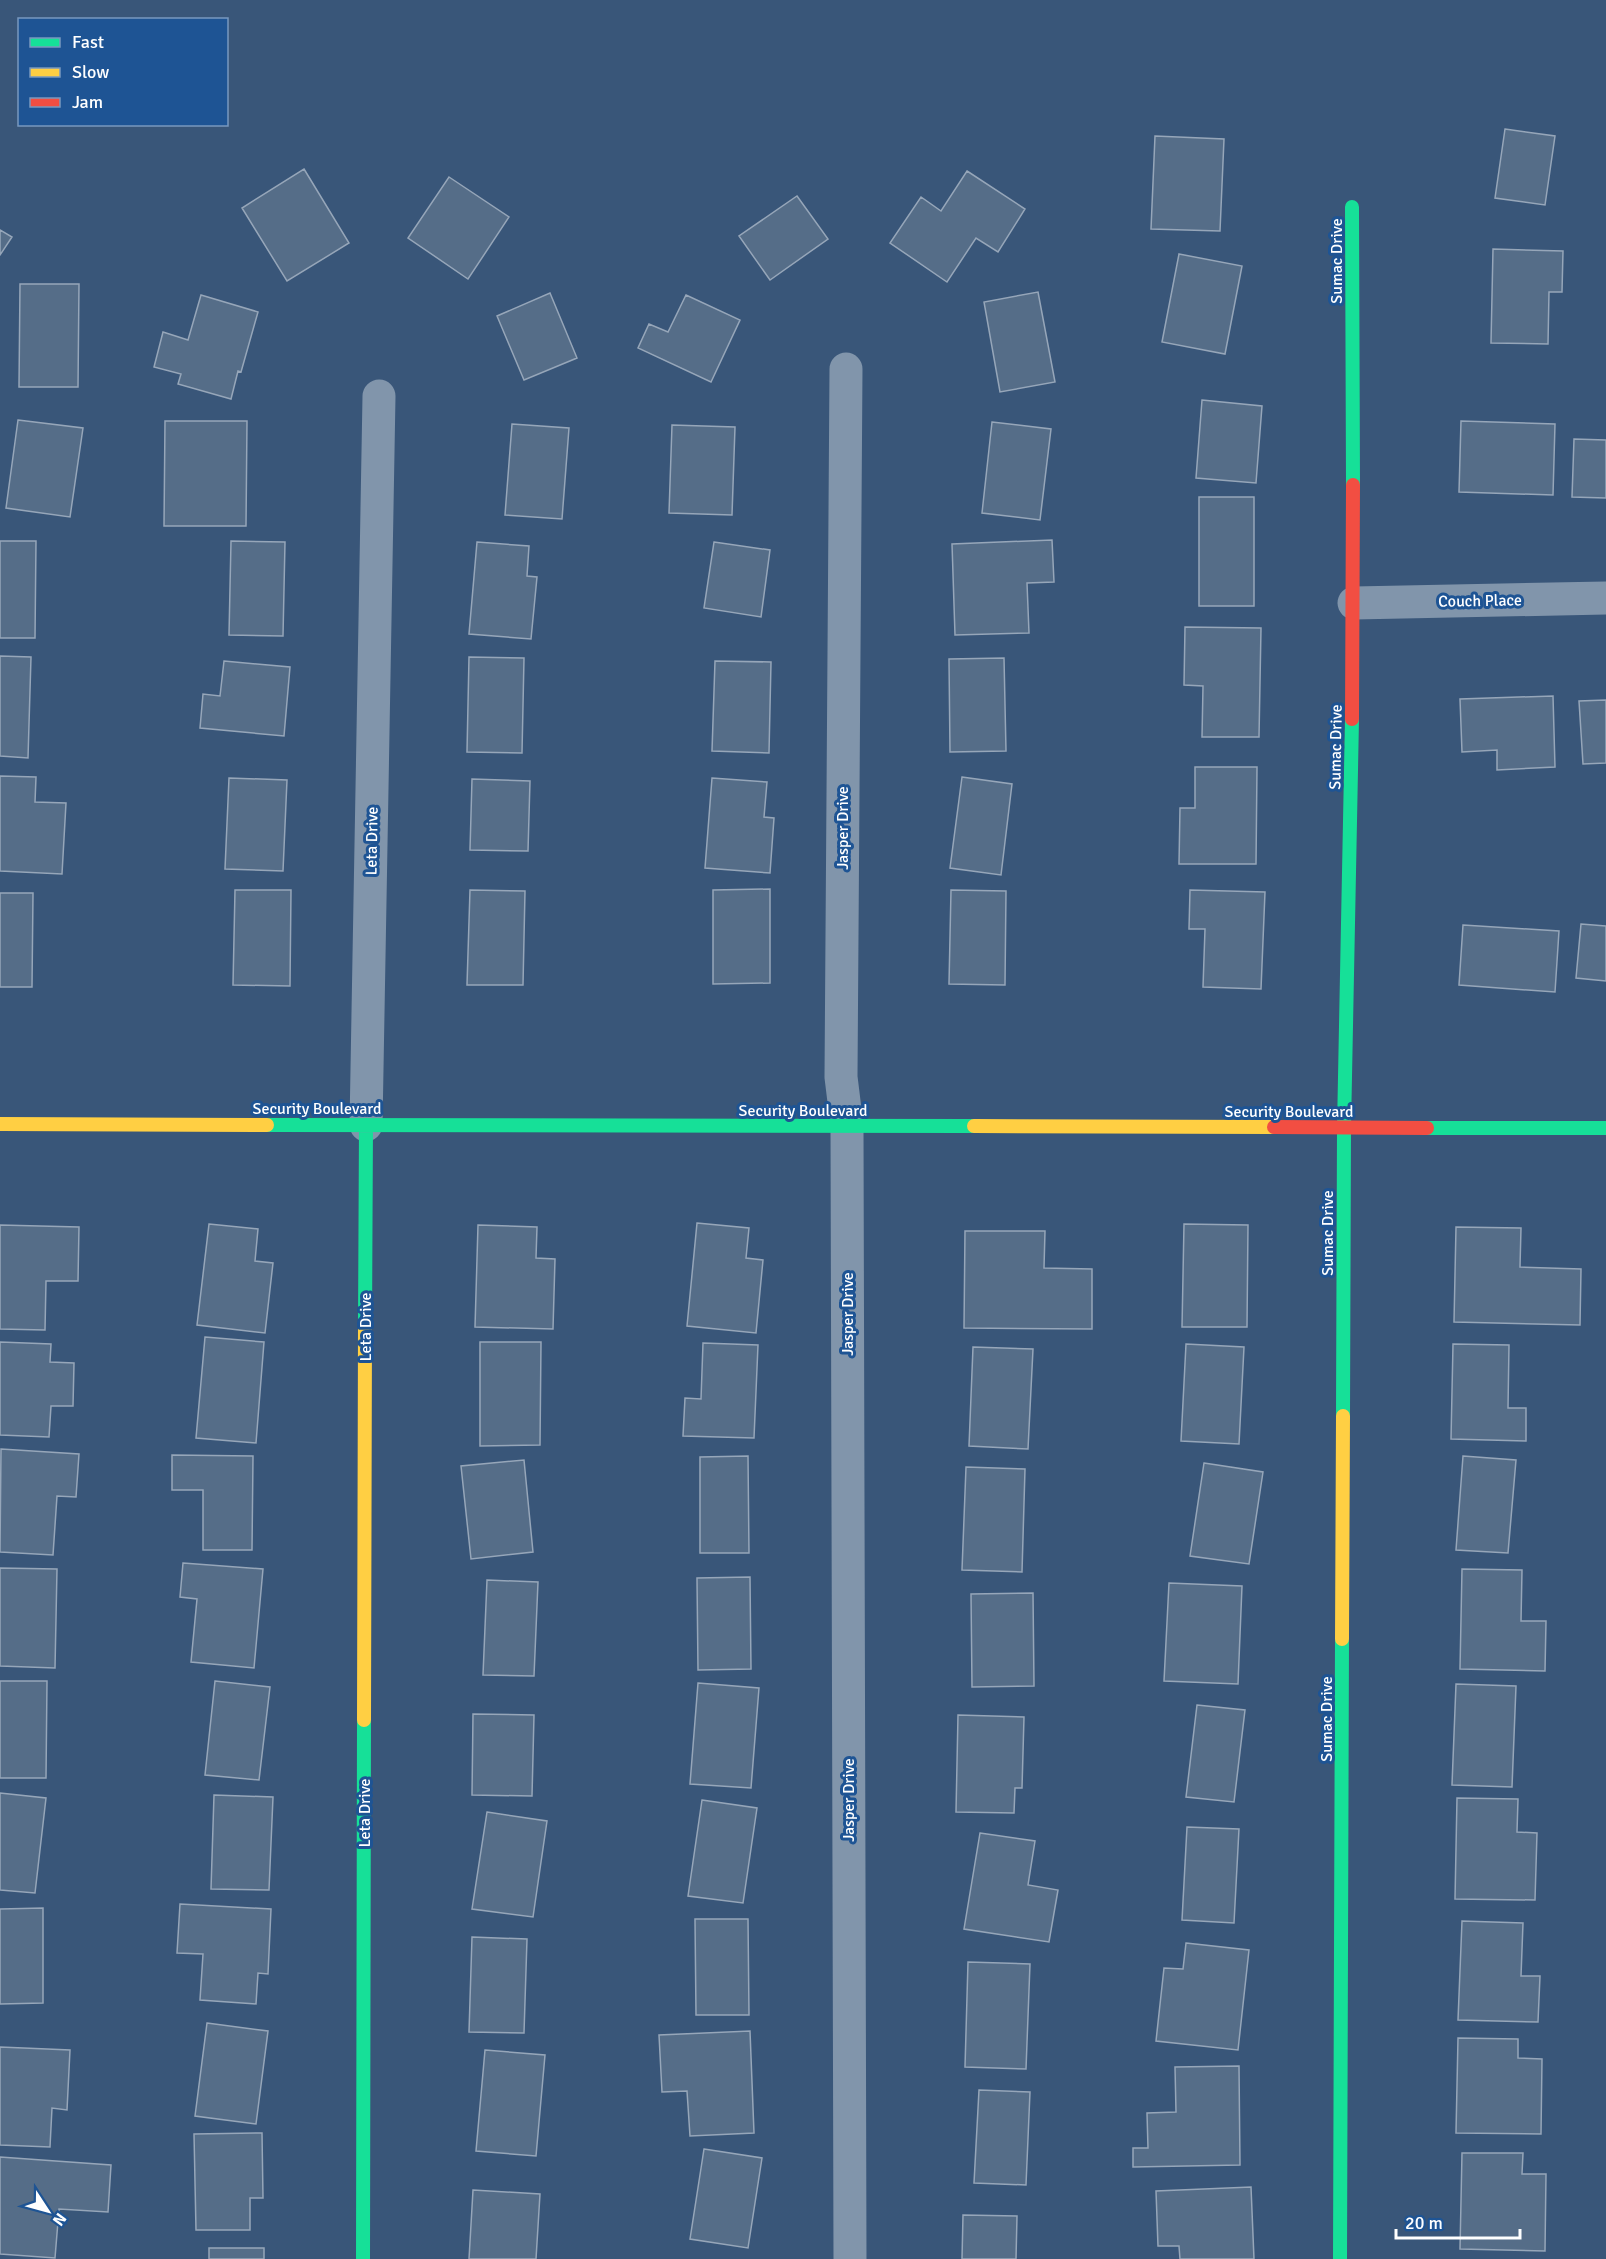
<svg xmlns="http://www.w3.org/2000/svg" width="1606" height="2259" font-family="Signika,sans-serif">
  <rect width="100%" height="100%" fill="#395679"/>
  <path fill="#556d88" stroke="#96a6b9" stroke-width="1.5" d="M1505,129L1555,136L1545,205L1495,198Z
    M1155,136L1224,139L1220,231L1151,229Z
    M304,169L349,243L287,281L242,208Z
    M967,171L1025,209L998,252L976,238L947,282L890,243L921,197L941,211Z
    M449,177L509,217L468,279L408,238Z
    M797,196L828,239L770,280L739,236Z
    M0,230L12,237L0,255Z
    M1493,249L1563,251L1562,292H1549L1548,344L1491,343Z
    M1179,254L1242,266L1225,354L1162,342Z
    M20,284H79L78,387H19Z
    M1038,292L1055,382L1000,392L984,302Z
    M550,293L577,358L524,380L497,316Z
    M201,295L258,312L241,372L238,371L231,399L178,384L181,374L154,367L163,332L188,340Z
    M686,295L740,320L711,382L638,348L649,324L668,332Z
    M1202,400L1262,406L1256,483L1196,478Z
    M18,420L83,428L70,517L6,508Z
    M165,421H247L246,526H164Z
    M1461,421L1555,424L1553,495L1459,492Z
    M992,422L1051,429L1040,520L982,513Z
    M512,424L569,428L562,519L505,515Z
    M672,425L735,427L732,515L669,513Z
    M1574,439L1606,440V498L1572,497Z
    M1199,497H1254V606H1199Z
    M1052,540L1054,582L1027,583L1029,633L955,635L952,544Z
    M0,541H36L35,638H0Z
    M231,541L285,542L283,636L229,635Z
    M477,542L529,546L527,576L537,577L531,639L469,634Z
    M714,542L770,550L761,617L704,608Z
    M1185,627L1261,628L1259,737H1202L1203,686L1184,685Z
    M0,656L31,657L28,758L0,756Z
    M469,657L524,658L522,753L467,752Z
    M1004,658L1006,751L950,752L949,659Z
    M224,661L290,667L284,736L200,728L203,694L220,696Z
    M715,661L771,662L769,753L712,751Z
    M1553,696L1555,767L1497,770V750L1462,752L1460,699Z
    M1606,700V763L1583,764L1579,701Z
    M1195,767H1257L1256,864H1179L1180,808H1195Z
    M0,776L36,777L35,802L66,803L62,874L0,871Z
    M962,777L1012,784L1001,875L950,868Z
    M229,778L287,780L283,871L225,869Z
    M712,778L767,782L764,817L774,818L770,873L705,868Z
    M472,779L530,781L528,851L470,850Z
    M770,889V983L713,984V890Z
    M235,890H291L290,986L233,985Z
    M470,890L525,891L523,985H467Z
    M951,890L1006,891L1005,985L949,984Z
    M1190,890L1265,892L1261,989L1203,987L1205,929H1189Z
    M0,893H33L32,987H0Z
    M1581,924L1606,926V981L1576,978Z
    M1463,925L1559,931L1555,992L1459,985Z
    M697,1223L749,1228L746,1258L763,1260L756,1333L687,1326Z
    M209,1224L258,1229L255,1261L273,1263L265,1333L197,1325Z
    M1184,1224L1248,1225L1247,1327H1182Z
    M0,1225L79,1227L78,1281H46L45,1330L0,1329Z
    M478,1225L537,1227L536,1258L555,1259L553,1329L475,1327Z
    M1456,1227L1521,1228L1520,1267L1581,1269L1580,1325L1454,1322Z
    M965,1231H1045L1044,1268L1092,1269V1329L964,1328Z
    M205,1337L264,1342L256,1443L196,1438Z
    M0,1342L51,1344L50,1362L74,1363L73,1406H51L49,1437L0,1435Z
    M480,1342H541L540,1445L480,1446Z
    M703,1343L758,1345L754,1438L683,1436L685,1398L701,1399Z
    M1186,1344L1244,1347L1239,1444L1181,1441Z
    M1453,1344L1509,1345L1508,1408H1526V1441L1451,1439Z
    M973,1347L1033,1349L1028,1449L969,1446Z
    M1,1449L79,1454L76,1497L57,1496L53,1555L0,1552Z
    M172,1455L253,1456L252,1550H203V1490H172Z
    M748,1456L749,1553H700V1457Z
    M1463,1456L1516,1460L1508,1553L1456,1550Z
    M524,1460L533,1552L471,1559L461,1466Z
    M1204,1463L1263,1472L1249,1564L1190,1556Z
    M966,1467L1025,1469L1022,1572L962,1570Z
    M183,1563L263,1569L254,1668L191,1662L197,1599L180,1597Z
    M0,1568L57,1569L55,1668L0,1666Z
    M1462,1569L1522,1570L1521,1621H1546L1545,1671L1460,1669Z
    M750,1577L751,1669L698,1670L697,1578Z
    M487,1580L538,1582L534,1676L483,1675Z
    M1169,1583L1242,1586L1238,1684L1164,1681Z
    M1033,1593L1034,1686L972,1687L971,1594Z
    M0,1681H47L46,1778H0Z
    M215,1681L270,1687L259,1780L205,1775Z
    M698,1683L759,1688L751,1788L690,1784Z
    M1456,1684L1516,1686L1512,1787L1452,1785Z
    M1197,1705L1245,1710L1234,1802L1186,1797Z
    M473,1714L534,1715L532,1796L472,1795Z
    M958,1715L1024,1717L1022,1788H1015L1014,1813L956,1812Z
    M0,1793L46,1798L35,1893L0,1890Z
    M214,1795L273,1797L269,1890L211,1889Z
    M1457,1798L1518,1799L1517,1832L1537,1833L1535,1900L1455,1899Z
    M702,1800L757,1808L743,1903L688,1896Z
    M487,1812L547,1821L533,1917L472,1909Z
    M1187,1827L1239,1829L1234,1923L1182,1920Z
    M980,1833L1035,1841L1028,1885L1058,1890L1049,1942L964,1929Z
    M180,1904L271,1909L268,1974L258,1973L256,2004L200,2000L203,1954L177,1953Z
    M43,1908V2003L0,2004V1909Z
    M695,1919H748L749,2015H696Z
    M1462,1921L1523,1923L1521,1976H1540L1538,2022L1458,2020Z
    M472,1937L527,1939L524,2033L469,2032Z
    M1186,1943L1249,1950L1238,2050L1156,2041L1164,1968L1183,1969Z
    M968,1962L1030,1964L1026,2069L965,2067Z
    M207,2023L268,2031L256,2124L195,2116Z
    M750,2031L754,2133L690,2136L687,2091L662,2092L659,2035Z
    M1458,2038L1518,2039V2058L1542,2059L1541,2134L1456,2133Z
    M0,2047L70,2050L67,2110L52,2108L50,2147L0,2145Z
    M485,2050L545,2055L536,2156L476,2151Z
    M1239,2066L1240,2165L1133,2167V2148H1148L1147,2113L1176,2112L1175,2067Z
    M979,2090L1030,2092L1026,2185L974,2183Z
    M262,2133L263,2198H250V2230H196L194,2134Z
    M704,2149L762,2158L748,2248L690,2239Z
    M1462,2153H1523L1522,2174H1546L1545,2251L1460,2249Z
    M0,2157L111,2165L108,2212L59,2209L55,2258L0,2254Z
    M1251,2187L1254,2259H1180L1179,2246H1158L1156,2191Z
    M473,2190L540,2194L536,2259H469Z
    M963,2215L1017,2216L1016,2259H962Z
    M209,2248H264V2259H209Z"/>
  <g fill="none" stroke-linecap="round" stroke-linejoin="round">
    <path stroke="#8195ab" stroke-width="33" d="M846,369L841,1077L847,1126L850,2259
      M1354,603L1606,598
      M366,1125L379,396"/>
    <path stroke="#16e098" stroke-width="14" d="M1352,207L1353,485
      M267,1125L974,1126
      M1427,1128H1606
      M365,1326L366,1125
      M1343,1416L1344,1128L1352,719
      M363,2259L364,1720
      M1340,2259L1342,1639"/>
    <path stroke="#ffcf43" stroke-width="14" d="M0,1124L267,1125
      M974,1126L1274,1127
      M1342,1639L1343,1416
      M364,1720L365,1326"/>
    <path stroke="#f24e42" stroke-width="14" d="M1352,719L1353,485
      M1274,1127L1427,1128"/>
  </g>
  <g text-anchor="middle" stroke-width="6" stroke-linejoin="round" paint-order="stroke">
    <g font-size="16" fill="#fff" stroke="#1e5494">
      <text transform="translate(1336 261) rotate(-90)" y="6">Sumac Drive</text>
      <text transform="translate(1480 600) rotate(-1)" y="6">Couch Place</text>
      <text transform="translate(1335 747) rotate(-89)" y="6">Sumac Drive</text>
      <text transform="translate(842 828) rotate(-90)" y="6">Jasper Drive</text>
      <text transform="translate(371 841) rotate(-89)" y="6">Leta Drive</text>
      <text x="317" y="1114">Security Boulevard</text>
      <text x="803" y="1116">Security Boulevard</text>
      <text x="1289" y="1117">Security Boulevard</text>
      <text transform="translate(1327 1233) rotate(-90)" y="6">Sumac Drive</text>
      <text transform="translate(847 1314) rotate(-90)" y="6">Jasper Drive</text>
      <text transform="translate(365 1327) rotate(-90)" y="6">Leta Drive</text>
      <text transform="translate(1326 1719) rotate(-90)" y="6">Sumac Drive</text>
      <text transform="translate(848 1800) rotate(-90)" y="6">Jasper Drive</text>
      <text transform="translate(364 1813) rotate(-90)" y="6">Leta Drive</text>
    </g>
  </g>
  <rect x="18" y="18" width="210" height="108" fill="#1e5494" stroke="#7898bf" stroke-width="1.5"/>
  <rect x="30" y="38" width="30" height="9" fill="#16e098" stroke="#7898bf" stroke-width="1.5"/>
  <text x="72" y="48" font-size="18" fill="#ffffff">Fast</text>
  <rect x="30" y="68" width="30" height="9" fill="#ffcf43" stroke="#7898bf" stroke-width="1.5"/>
  <text x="72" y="78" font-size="18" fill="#ffffff">Slow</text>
  <rect x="30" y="98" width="30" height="9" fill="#f24e42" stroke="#7898bf" stroke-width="1.5"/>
  <text x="72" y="108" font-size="18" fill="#ffffff">Jam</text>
  <g transform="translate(48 2211) rotate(126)" stroke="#1e5494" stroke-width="4.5" paint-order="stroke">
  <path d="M0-4.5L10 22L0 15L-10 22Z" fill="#ffffff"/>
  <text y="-9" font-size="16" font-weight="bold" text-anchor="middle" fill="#ffffff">N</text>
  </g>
  <path d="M1396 2229v9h124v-9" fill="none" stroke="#ffffff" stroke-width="3"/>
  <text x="1405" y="2229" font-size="18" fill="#ffffff" stroke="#1e5494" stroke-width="4.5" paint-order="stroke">20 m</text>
</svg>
